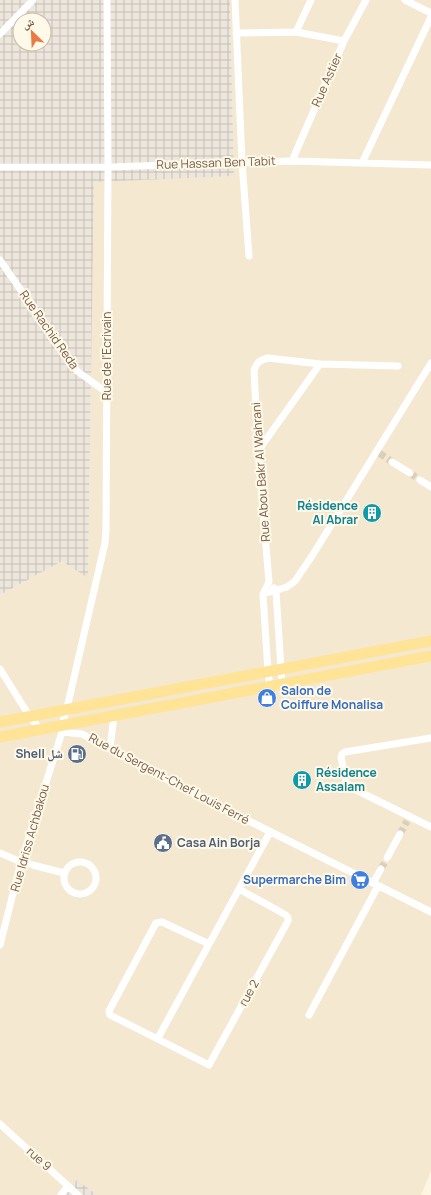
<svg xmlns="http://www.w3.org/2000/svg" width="431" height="1195" font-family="Manrope,'Noto Naskh Arabic',sans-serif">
  <defs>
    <pattern id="industrial-grid" width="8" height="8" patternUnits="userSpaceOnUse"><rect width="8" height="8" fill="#ece6dd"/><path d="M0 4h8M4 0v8" fill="none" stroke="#c4beb5"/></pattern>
  </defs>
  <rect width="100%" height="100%" fill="#fdf5e2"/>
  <path fill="#f5e8d0" d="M230,0H431V1171L421,1195H97L77,1180L63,1195H0V595L62,561L88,577L94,181L234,176Z"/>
  <path fill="url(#industrial-grid)" fill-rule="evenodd" d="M0,0H230L234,176L94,182L88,578L62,561L0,595ZM20,20H44V44H20Z
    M77,1180L97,1195H63Z"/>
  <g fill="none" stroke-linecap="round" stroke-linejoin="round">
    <path stroke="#dbcfbb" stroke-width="7" stroke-dasharray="7 3.5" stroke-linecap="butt" d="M379,453L392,462
      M410,473L420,480
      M400,834L407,821
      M381,869L387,858"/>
    <path stroke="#fff" stroke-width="7" d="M107,0L108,167L106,530L105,543L67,708L62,725V732L82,734L181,787L431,912
      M235,0L242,162L249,256
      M405,0L431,13
      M296,32L311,0
      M236,33L296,32L344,41
      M0,34L33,0
      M292,161L344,41L366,0
      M362,163L431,17
      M0,167H108L292,161L431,165
      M0,260L77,371L106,392
      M258,451L320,364
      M392,462L410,473
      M420,480L431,487
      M274,588L276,591L282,685
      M263,594L287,587L295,581L312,556L431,363
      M0,669L30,717L40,729
      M270,687L268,672L263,594L269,582L258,451L254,370C257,362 260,360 268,358L320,364L398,366
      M431,738L345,752L342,754L341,757L346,782L350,787L431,827
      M110,748L114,716
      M0,853L21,862L64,873
      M387,858L400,834
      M64 878a16 16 0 1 1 32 0a16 16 0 1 1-32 0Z
      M373,883L381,869
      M209,944L162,922L156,923L109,1011L110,1015L209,1065L288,921V918L286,915L239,889
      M0,945L21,862L62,732
      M309,1015L378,886
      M158,1038L270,832
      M0,1124L78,1195
      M61,1195L68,1186"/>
    <path stroke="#ffe397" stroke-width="11" d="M0,722L431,641
      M0,737L431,656"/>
  </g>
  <defs>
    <symbol id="building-disc" viewBox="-11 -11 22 22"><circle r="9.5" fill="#0f9aa8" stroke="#fff9e9"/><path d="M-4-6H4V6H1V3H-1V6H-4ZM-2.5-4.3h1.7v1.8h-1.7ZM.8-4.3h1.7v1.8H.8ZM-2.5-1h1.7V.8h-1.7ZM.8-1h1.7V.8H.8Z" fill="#fff"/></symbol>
    <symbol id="shop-disc" viewBox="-11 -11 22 22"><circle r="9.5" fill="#3f7fe0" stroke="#fff9e9"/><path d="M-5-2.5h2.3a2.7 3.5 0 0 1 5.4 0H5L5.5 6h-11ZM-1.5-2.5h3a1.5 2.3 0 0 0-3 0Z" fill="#fff"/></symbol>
    <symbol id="fuel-disc" viewBox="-11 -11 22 22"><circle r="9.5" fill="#5c6f8a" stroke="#fff9e9"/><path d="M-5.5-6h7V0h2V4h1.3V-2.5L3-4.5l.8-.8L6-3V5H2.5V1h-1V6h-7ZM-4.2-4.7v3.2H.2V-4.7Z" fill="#fff"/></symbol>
    <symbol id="civic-disc" viewBox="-11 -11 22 22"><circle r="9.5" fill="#5c6f8a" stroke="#fff9e9"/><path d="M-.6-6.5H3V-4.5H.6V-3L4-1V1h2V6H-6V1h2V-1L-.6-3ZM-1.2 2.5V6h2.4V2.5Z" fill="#fff"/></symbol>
    <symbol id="supermarket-disc" viewBox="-11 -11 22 22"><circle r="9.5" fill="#3f7fe0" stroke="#fff9e9"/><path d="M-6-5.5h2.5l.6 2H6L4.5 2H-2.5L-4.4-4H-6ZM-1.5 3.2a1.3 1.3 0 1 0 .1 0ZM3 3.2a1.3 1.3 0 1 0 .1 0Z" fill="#fff"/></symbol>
  </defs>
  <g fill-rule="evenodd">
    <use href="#building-disc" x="361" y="502" width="22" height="22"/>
    <use href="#shop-disc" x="256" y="687" width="22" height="22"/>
    <use href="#fuel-disc" x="66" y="743" width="22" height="22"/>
    <use href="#building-disc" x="291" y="769" width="22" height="22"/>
    <use href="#civic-disc" x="152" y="832" width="22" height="22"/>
    <use href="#supermarket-disc" x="349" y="869" width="22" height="22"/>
  </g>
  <g text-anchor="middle" stroke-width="4" stroke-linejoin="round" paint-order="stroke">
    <g font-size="12" fill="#765c47" stroke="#fff9e9">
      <text transform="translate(327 80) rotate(-66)" y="4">Rue Astier</text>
      <text transform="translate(216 163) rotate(-2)" y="4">Rue Hassan Ben Tabit</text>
      <text transform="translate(49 330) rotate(55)" y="4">Rue Rachid Reda</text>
      <text transform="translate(107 356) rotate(-90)" y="4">Rue de l'Ecrivain</text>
      <text transform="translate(261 472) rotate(-94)" y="4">Rue Abou Bakr Al Wahrani</text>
      <text transform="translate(169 779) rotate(28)" y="4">Rue du Sergent-Chef Louis Ferré</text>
      <text transform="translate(30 838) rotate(-74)" y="4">Rue Idriss Achbakou</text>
      <text transform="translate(249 993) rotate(-61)" y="4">rue 2</text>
      <text transform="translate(39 1159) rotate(42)" y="4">rue 9</text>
    </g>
    <g font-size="12" font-weight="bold" fill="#0d838f" stroke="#fff9e9" text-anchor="end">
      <text x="358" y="510">Résidence<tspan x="358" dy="14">Al Abrar</tspan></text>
      <text x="316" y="777" text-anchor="start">Résidence<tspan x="316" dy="14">Assalam</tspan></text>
    </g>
    <g font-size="12" font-weight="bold" fill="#366cbe" stroke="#fff9e9" text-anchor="start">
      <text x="281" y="695">Salon de<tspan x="281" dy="14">Coiffure Monalisa</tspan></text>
      <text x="346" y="884" text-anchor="end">Supermarche Bim</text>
    </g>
    <g font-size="12" font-weight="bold" fill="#4e5e75" stroke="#fff9e9" text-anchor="end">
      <text x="63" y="758">Shell شل</text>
      <text x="177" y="847" text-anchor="start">Casa Ain Borja</text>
    </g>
  </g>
  <g transform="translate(32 32) rotate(336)"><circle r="19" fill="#fff9e9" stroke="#c8baa8"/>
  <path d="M0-3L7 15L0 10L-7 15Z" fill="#ec7942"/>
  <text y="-6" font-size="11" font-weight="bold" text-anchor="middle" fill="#765c47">ش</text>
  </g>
</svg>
